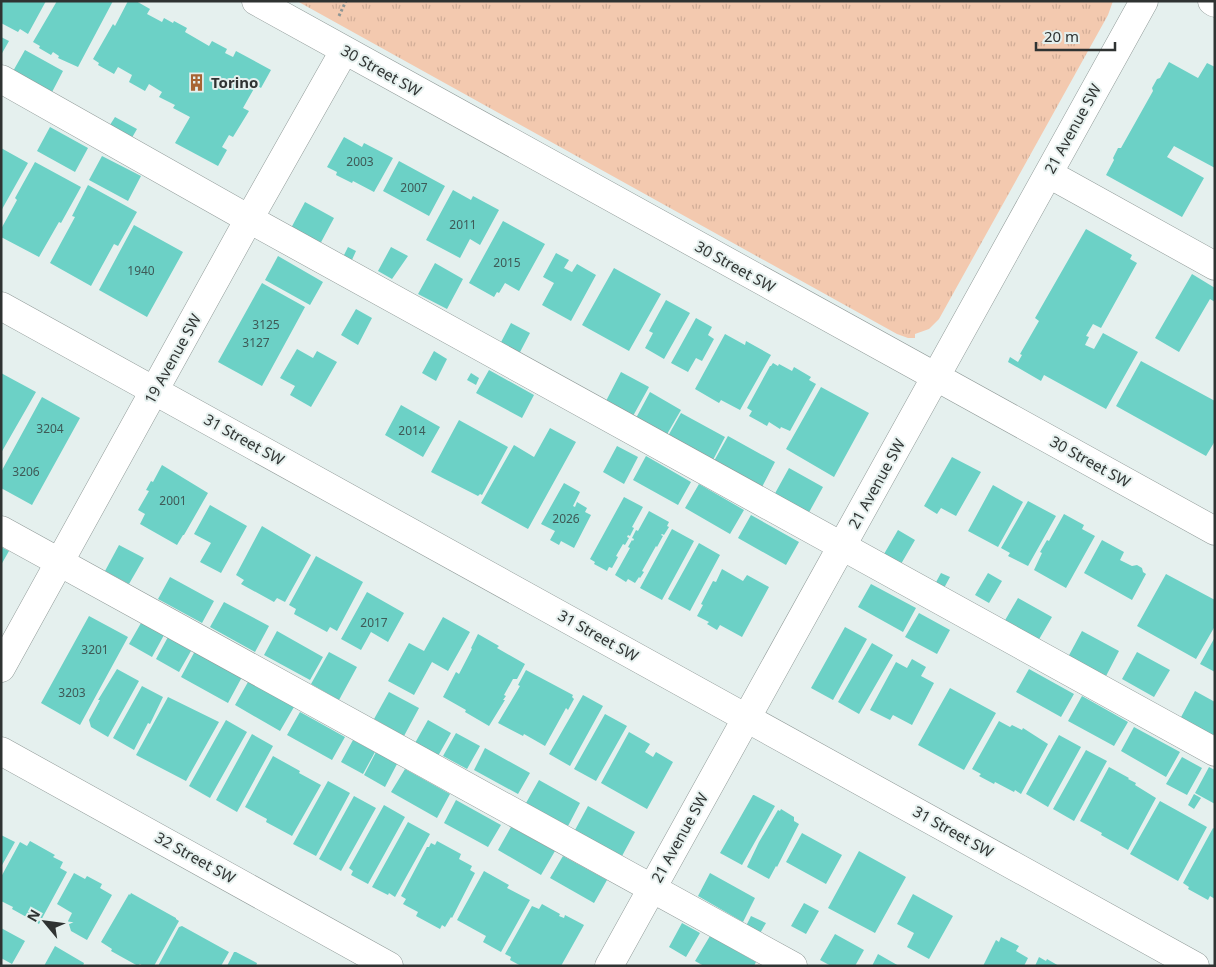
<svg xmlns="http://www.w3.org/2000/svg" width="1216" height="967" font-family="'Noto Sans',sans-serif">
  <defs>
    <pattern id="park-tufts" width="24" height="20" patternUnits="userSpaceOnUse" patternTransform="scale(1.25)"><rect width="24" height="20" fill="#f3c9af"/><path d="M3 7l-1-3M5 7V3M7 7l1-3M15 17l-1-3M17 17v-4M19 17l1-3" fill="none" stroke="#d1ad97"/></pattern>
  </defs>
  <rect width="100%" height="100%" fill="#e5f0ee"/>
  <path fill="url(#park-tufts)" d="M297,1H1113L1108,15L939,319L929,329L915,334V338H908L897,334Z"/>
  <path fill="#6cd1c6" d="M1,1H46L28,34L20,29L18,32L1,23Z
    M57,1H113L78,67L58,58L59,56L53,52L51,55L39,48L40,46L33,42Z
    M128,1H136L150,9L147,14L162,22L164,18L173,23L174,21L187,28L185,32L209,46L212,41L227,49L225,53L233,57L236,51L271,70L261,88L256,85L243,108L249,111L233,137L229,135L222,147L227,150L218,166L175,143L190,117L173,108L175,105L159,97L162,92L149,84L145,91L129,82L132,75L118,67L114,74L98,65L99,63L93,59L113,24L115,26Z
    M1,37L9,41L1,55Z
    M25,50L63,71L51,94L12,73Z
    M1169,62L1198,78L1207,63L1215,67V168L1174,146L1167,157L1204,178L1182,217L1106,175L1114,160L1113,158L1118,148H1121L1153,91L1152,88L1157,79L1160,78Z
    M115,117L137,129L130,141L108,128Z
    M50,127L88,148L75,172L37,151Z
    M344,137L362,147L364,143L393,158L374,192L353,181L352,183L336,175L337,172L327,167Z
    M1,148L28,163L1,211Z
    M102,156L141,176L128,201L89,180Z
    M399,161L445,186L429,216L383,191Z
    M35,162L81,187L61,223L59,222L39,257L1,237V229L17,200L15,198Z
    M88,185L137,212L118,246L114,244L91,286L50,263L75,217L72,216Z
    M453,190L471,200L473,196L499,210L480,245L470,239L460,258L426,240Z
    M305,202L334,218L319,246L290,230Z
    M503,221L545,244L519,291L505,283L499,293L497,292L494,297L469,283Z
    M134,225L183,252L147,317L99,290Z
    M1086,229L1132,255L1130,259L1137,263L1101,328L1093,324L1086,336L1089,337L1085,345L1094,349L1103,333L1138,352L1106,409L1044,375L1041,381L1008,362L1010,357L1018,362L1022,355L1020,354L1039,321L1035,318Z
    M348,247L356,251L351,262L343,257Z
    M391,247L408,256L392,279L378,271Z
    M556,253L569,260L564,268L572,272L577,264L596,275L571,321L542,305L554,283L543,277Z
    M278,256L323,282L310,305L265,280Z
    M435,263L463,279L447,309L418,294Z
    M614,268L661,294L629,351L582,325Z
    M1192,274L1215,288V302L1210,299L1179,352L1155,338Z
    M262,283L305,307L262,386L218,362Z
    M666,300L690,313L664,359L645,348L653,333L649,331Z
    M356,309L372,318L358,345L341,335Z
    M696,318L712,327L708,335L714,339L702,361L696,358L688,372L671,363Z
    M511,323L530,333L519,354L500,344Z
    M725,334L745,345L746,341L771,355L740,410L721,400L719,403L695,389Z
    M297,349L313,358L317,351L337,362L311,407L290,395L295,386L280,378Z
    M434,351L447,359L436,381L422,373Z
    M1141,361L1215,401V441L1206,456L1116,406Z
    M773,363L778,366L779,364L792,371L794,367L811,377L809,380L816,384L790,431L781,427L780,429L769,422L767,426L749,416L752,411L747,408L770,366H771Z
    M489,370L534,395L522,418L476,393Z
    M621,372L649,387L633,416L606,401Z
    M1,373L36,392L1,453Z
    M471,373L479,378L476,385L467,380Z
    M821,387L869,413L834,477L786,449Z
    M650,392L681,410L666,436L636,418Z
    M42,397L80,418L32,505L1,488V472Z
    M401,405L440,427L423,457L385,435Z
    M681,413L725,437L713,460L668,436Z
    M459,420L508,447L482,495L480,494L478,496L431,472Z
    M550,428L576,442L528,529L481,503L514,445L534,457Z
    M728,436L775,462L762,487L714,461Z
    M617,446L638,457L624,484L603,472Z
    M646,456L691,482L678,505L633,480Z
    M952,457L981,472L956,516L941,508L937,514L924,506Z
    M162,465L208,493L184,535H183L177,545L140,524L145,514L138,510L149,491L146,490L151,481L153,482Z
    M789,468L823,487L807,516L773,497Z
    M564,483L580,492L573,506L575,507L577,502L587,508L585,512L591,515L574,548L561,541L559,545L550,540L555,531L541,524Z
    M699,484L744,510L730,534L685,508Z
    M993,485L1023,502L998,547L968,531Z
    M624,497L643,507L632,527L634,528L630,536L628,535L627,537L629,538L625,545L623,544L616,556L618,557L612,568L609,567L607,571L594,564L595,562L590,559Z
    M1028,501L1056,516L1028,566L1008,556L1010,553L1001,548Z
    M210,505L247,526L221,573L200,562L211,543L194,534Z
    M649,511L669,522L667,526L669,527L664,535L662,534L661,535L663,536L657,547L656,546L642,571L644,572L640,578L639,577L635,583L628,579L626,582L615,575L630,548L628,547L632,540L633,541L634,539L632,538L636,530L638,531Z
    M1064,514L1084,525L1082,529L1095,536L1066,588L1034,570L1042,553L1040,552L1047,540L1049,541Z
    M751,515L799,542L786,565L738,538Z
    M262,526L311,555L285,602L277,598L274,602L241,584L244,580L236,575Z
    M672,529L694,541L662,600L640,588Z
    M898,530L915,540L901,564L884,554Z
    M1102,540L1124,552L1120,560L1132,566L1137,565L1142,568L1143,572L1146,574L1132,600L1084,573Z
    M699,543L720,555L690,611L668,599Z
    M119,545L144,558L129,584L105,571Z
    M1,547L9,551L1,565Z
    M316,556L363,582L337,631L330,627L327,632L294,614L296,609L289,605Z
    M722,569L743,581L747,575L769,587L742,637L720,625L717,630L707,624L709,622L697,616L703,605L701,604L713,581L716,582Z
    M941,573L950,577L944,588L935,584Z
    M988,573L1002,581L989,603L975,595Z
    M1166,574L1215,600V626L1196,659L1137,626Z
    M170,577L214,601L202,623L158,599Z
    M871,584L916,608L903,632L858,607Z
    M367,592L404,613L388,642L371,632L361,650L341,639Z
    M1018,598L1052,617L1038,641L1004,622Z
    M224,602L269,626L255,652L210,627Z
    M919,613L950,630L937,654L905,637Z
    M89,616L128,637L80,725L41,703Z
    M443,617L470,632L448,671L432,662L414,695L388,681L409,643L424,651Z
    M141,623L164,635L152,657L129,644Z
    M845,627L867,639L833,700L811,688Z
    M277,631L323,657L310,680L264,655Z
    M1082,631L1119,651L1105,678L1067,659Z
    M478,634L499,646L497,648L525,664L517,679H513L504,695L506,696L503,700H505L489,726L465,712L466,710L443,697L456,672L459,674L472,649L471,648Z
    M168,637L191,651L179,672L156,659Z
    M1215,637V672L1200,664Z
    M872,643L893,655L859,714L838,702Z
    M195,651L242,677L228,703L181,677Z
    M329,652L357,667L339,700L311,684Z
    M1137,652L1170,670L1154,697L1122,679Z
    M912,659L926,667L921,676L934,683L912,725L893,715L890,720L870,710L896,662L907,668Z
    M117,669L139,681L108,737L91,727L89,720L100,700H98Z
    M1029,669L1074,694L1061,717L1016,692Z
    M526,670L573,695L572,697L574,699L568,710L566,708L545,746L524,734L523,736L498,723L520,686L518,685Z
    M248,682L294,707L280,731L235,705Z
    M142,686L163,697L150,724L148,723L134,750L113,738Z
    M950,688L996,713L964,770L918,745Z
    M1195,691L1215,702V732L1212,737L1180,719Z
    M389,692L419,708L404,736L374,719Z
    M583,695L603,706L570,766L549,754Z
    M1082,696L1128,722L1114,746L1068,721Z
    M168,697L219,722L186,781L136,755Z
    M300,712L345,737L332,760L287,735Z
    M605,714L627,726L596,781L574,769Z
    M226,720L247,732L210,798L189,786Z
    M428,720L451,733L438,756L415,743Z
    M999,721L1010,727L1012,725L1022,730L1023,728L1048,744L1021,794L1015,790L1014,792L995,782L994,784L979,776L981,774L972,769Z
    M1134,727L1180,752L1166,777L1121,751Z
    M629,732L650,744L645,752L653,757L656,752L673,762L647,809L601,783Z
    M456,733L480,746L467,769L443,756Z
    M252,734L273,746L237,812L216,800Z
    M1059,735L1081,747L1048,807L1026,794Z
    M353,740L375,752L363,774L341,762Z
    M485,748L530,773L518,794L474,770Z
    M1086,750L1107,761L1074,821L1053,809Z
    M376,752L397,764L385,787L364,775Z
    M273,756L300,771L299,773L321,785L292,836L266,822L267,819L245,807Z
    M1182,757L1202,768L1187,795L1166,784Z
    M1109,767L1129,778L1128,779L1136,783L1135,785L1156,798L1128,850L1101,835L1102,833L1080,821Z
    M1209,767L1215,770V804L1195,793Z
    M405,769L450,794L437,818L391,792Z
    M539,780L580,803L568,826L526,803Z
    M328,781L350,793L316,856L293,844Z
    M1194,794L1201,798L1194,809L1188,805Z
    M753,795H754L775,806L742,865L720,853Z
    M354,796L376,808L341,871L319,859Z
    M456,800L501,825L488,847L444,823Z
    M1160,801L1207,827L1178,881L1130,854Z
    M384,805L405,817L368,884L351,875L353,871L349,868Z
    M588,806L635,832L622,856L575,830Z
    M781,809L794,817V821L799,824L777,867L776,866L769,879L747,867L759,842L778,810L780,811Z
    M408,822L430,834L395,897L389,893L388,895L372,887Z
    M511,827L555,851L541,875L498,850Z
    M1213,828L1215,829V899L1210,896L1208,900L1188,889L1189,887L1183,883Z
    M802,833L842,855L826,884L786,862Z
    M1,835L15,842L1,867Z
    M30,841L55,855L53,857L63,862L60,868L67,872L39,924L12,909L13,907L1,901V877L20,842L27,846Z
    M437,841L461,854L459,859L472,866L470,870L475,873L452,918L451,917L445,927L442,925L440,929L416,916L418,912L403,904L406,899L401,896L427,847H429L431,843L435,845Z
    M859,851L906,877L875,933L828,908Z
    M563,856L607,880L594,903L550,878Z
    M484,871L509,885L507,888L530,900L501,952L483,942L486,936L457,920Z
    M74,873L85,879L87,876L102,884L100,888L112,895L87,940L71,931L68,921L72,913L57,904Z
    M710,873L755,898L743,922L698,896Z
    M131,893L176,918V919L179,921L154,966H143L140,964L138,966L111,951L112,949L101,942L129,894L130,895Z
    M913,894L953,916L929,959L907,947L914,933L897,924Z
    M804,903L819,911L806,934L791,926Z
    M542,904L560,914L559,916L564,918L565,915L584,925L561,966H521L510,960L511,957L505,954L532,906L539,909Z
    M751,916L766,923L759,935L745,928Z
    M682,923L700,933L686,957L669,947Z
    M182,926L229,952L221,966H158L179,927Z
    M1,928L25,941L12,964L1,958Z
    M835,934L864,950L855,966H831L820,960Z
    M710,936L756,962L754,966H704L695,961Z
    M1001,937L1019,946L1016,951L1028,958L1024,966H983L996,940L999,942Z
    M55,946L84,963L83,966H44Z
    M234,952H236L257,963L256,966H227Z
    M878,954L899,966H872Z
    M1039,957L1046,961L1047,959L1059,966H1035Z"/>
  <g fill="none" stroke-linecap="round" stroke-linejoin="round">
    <defs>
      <path id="minor" d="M256,1L1215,531
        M1212,1L1215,3
        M1,79L249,219L1215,752
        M1049,174L1215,266
        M1,306L1195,966
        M1,530L793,966
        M1,668L249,219L344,51
        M1,751L389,966
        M609,966L1144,1"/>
    </defs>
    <use href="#minor" stroke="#919b99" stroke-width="29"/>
    <path stroke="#8e9695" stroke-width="3" stroke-dasharray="2.5 2.5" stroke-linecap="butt" d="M339,16L346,1"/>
    <use href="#minor" stroke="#fff" stroke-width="28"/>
  </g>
  <defs>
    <symbol id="building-bare" viewBox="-9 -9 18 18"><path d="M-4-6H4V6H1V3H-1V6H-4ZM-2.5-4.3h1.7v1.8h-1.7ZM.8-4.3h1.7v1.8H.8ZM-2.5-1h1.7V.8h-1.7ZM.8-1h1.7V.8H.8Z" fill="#a76333" stroke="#e5f0ee" stroke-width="2.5" paint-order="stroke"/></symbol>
  </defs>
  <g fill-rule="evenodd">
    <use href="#building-bare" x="184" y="70" width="25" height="25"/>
  </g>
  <g text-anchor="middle" stroke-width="4" stroke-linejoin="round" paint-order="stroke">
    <g font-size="12" fill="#3e5a57">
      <text x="360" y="166">2003</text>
      <text x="414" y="192">2007</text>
      <text x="463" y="229">2011</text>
      <text x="507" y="267">2015</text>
      <text x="141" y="275">1940</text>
      <text x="266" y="329">3125</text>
      <text x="256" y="347">3127</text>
      <text x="50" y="433">3204</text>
      <text x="412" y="435">2014</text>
      <text x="26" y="476">3206</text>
      <text x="173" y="505">2001</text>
      <text x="566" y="523">2026</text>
      <text x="374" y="627">2017</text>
      <text x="95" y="654">3201</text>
      <text x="72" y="697">3203</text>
    </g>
    <g font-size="15" fill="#2f3332" stroke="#e5f0ee">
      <text transform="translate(381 71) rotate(29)" y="5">30 Street SW</text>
      <text transform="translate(1073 129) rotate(-61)" y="5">21 Avenue SW</text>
      <text transform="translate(735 267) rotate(29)" y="5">30 Street SW</text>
      <text transform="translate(173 359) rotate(-61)" y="5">19 Avenue SW</text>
      <text transform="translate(244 440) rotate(29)" y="5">31 Street SW</text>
      <text transform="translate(1090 462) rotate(29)" y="5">30 Street SW</text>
      <text transform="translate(877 484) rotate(-61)" y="5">21 Avenue SW</text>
      <text transform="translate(598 636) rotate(29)" y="5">31 Street SW</text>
      <text transform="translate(953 832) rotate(29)" y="5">31 Street SW</text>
      <text transform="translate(680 838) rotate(-61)" y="5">21 Avenue SW</text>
      <text transform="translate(195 858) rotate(29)" y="5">32 Street SW</text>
    </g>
    <g font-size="15" font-weight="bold" fill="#2f3332" stroke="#e5f0ee" text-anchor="start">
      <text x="211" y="88">Torino</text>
    </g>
  </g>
  <rect width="1216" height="967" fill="none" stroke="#2f3332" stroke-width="5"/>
  <g transform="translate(45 922) rotate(299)" stroke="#e5f0ee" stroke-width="4" paint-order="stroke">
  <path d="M0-4L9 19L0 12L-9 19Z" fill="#2f3332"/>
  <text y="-8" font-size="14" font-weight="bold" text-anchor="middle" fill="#2f3332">N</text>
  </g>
  <path d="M1036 42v8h79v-8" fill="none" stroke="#2f3332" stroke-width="2.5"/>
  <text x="1044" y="42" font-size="15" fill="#2f3332" stroke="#e5f0ee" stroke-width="4" paint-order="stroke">20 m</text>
</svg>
